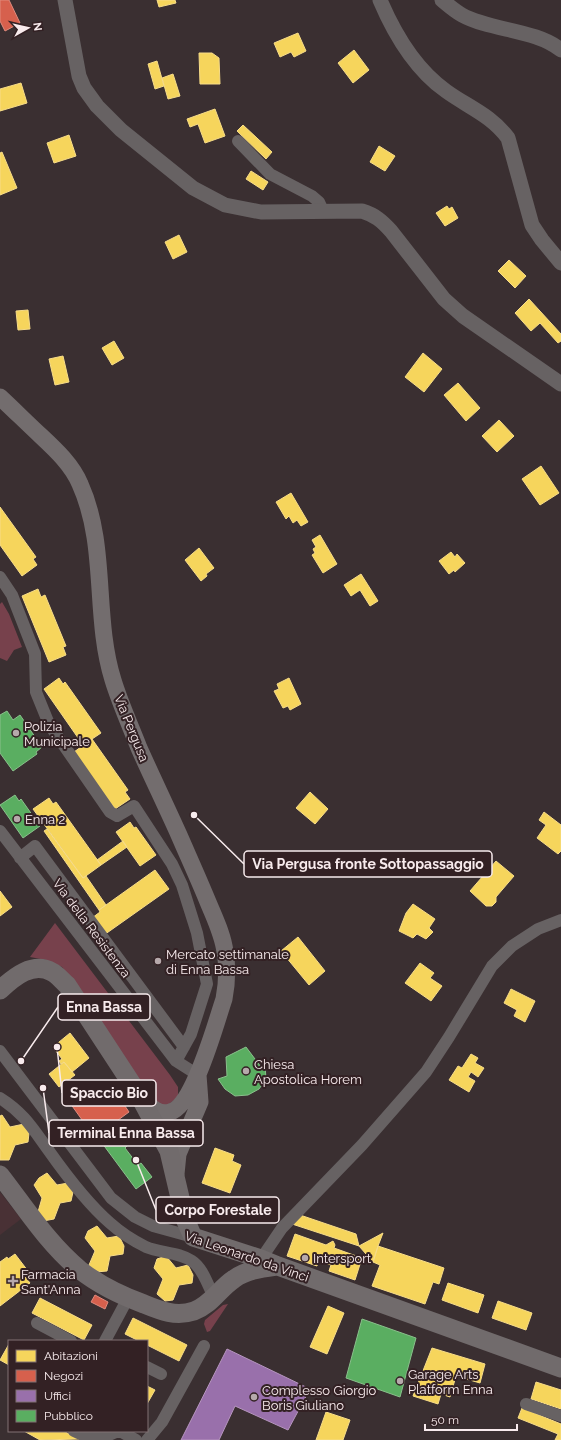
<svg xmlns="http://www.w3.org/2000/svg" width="561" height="1440" font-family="Raleway,sans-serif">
  <rect width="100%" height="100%" fill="#3a2f31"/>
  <path fill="#493135" d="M0,1192L21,1219L0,1235Z"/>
  <path fill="#77414c" d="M2,602L9,614L22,647L14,650L7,661L0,658V604Z
    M55,923L170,1075L178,1087V1097L165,1107L149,1097L62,967L46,960L30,957Z
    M228,1304L210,1331L207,1332L204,1324L205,1320L223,1305Z"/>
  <path fill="#f6d55c" stroke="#f7dc88" d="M157,0H175L176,3L159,7Z
    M298,33L306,51L294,57L291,52L280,57L274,43Z
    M354,50L369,70L353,83L338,63Z
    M199,53H212L219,58L220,84H200Z
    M157,61L164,86L155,89L148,64Z
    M173,74L180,96L168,99L162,78Z
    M21,83L27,103L0,111V89Z
    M215,109L225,136L205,143L198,124L190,127L187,119Z
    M243,125L272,152L266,159L237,131Z
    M69,135L76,156L54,163L47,143Z
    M379,146L395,156L385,171L370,162Z
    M2,152L17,188L0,195V153Z
    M251,171L268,182L263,190L246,179Z
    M447,206L449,209L452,207L458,218L445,226L436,213Z
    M179,235L187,252L173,259L165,242Z
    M509,260L526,276L515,288L498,271Z
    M529,299L561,334V341L558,343L540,323L531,331L515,313Z
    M28,310L30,329L18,330L16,311Z
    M114,341L124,358L112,365L102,348Z
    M423,353L442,369L424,392L405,377Z
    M63,356L69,382L55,385L49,359Z
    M458,383L480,408L466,421L444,395Z
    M499,420L514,436L497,452L482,436Z
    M541,466L559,493L540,505L522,479Z
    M291,493L308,522L301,526L297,520L293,523L289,516L286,519L276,502Z
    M0,507L36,557L33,559L37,565L22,576L0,545Z
    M320,535L337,564L323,573L312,555L315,553L313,549L316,547L312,540Z
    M199,548L214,568L206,574L207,576L201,581L185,560Z
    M451,552L455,557L457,554L465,563L455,572L454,570L449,574L439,561Z
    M361,574L378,601L370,606L360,590L351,596L344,585Z
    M38,589L41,597L45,595L66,646L63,647L66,655L49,662L22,596Z
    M59,678L63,684L65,682L101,733L83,745L44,689Z
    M289,678L301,704L290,710L288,706L283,708L274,691L279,689L277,684Z
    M92,739L128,790L125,792L130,799L115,809L74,752Z
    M310,792L328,809L315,824L296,808Z
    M49,798L53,804L56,802L101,865L83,878L33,809Z
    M544,812L561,825V851L558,854L537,838L546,825L539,820Z
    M130,822L134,828L136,827L156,855L140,866L116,832Z
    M47,829L83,878L86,876L106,905L99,910L44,831Z
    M123,841L127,847L101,865L97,860Z
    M496,861L514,876L496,897V902L492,906H486L470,891Z
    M155,870L169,889L104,935L92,918L100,912L99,910Z
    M0,891L12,907L0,916Z
    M413,904L435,919L429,928L433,932L426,939L417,934L413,938L399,931L406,913Z
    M298,937L325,971L309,985L281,951Z
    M420,963L434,973L430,978L442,986L431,1001L405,983Z
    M511,989L535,1001L525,1022L514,1016L517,1010L504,1003Z
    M70,1033L89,1058L72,1072L64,1062L61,1064L59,1061L62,1059L53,1047Z
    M471,1054L478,1058L475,1063L484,1068L478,1077L471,1072L468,1077L475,1081L469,1092L449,1080L458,1066L462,1068Z
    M64,1062L75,1075L59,1087L49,1074Z
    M2,1115L10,1127L24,1124L29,1133L28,1142L15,1145L9,1160H0V1116Z
    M215,1148L234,1155L232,1161L241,1165L230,1193L202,1183Z
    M47,1173L57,1185L68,1183L73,1192L71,1201L60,1203L54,1219L43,1221L38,1212L42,1198L34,1185L39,1178Z
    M300,1215L356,1234L359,1246L292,1224Z
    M97,1226L107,1238L119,1236L124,1246L123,1254L110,1256L107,1271L96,1272L89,1265L95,1251L85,1238L88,1231Z
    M383,1233L378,1246L373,1262L359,1246Z
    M295,1234L326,1245L333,1241L335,1245L334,1248L362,1258L355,1280L329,1271L331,1265L318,1261L317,1266L287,1256Z
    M378,1246L444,1268L439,1284L433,1282L425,1304L372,1286L380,1265L373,1262Z
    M15,1254L28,1271L23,1274L30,1283L0,1306V1262L7,1257L8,1259Z
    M166,1256L176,1268L188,1265L193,1275L192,1283L179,1285L173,1300L165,1301L157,1294L163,1279L154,1268L157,1259Z
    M448,1283L484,1295L478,1313L442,1300Z
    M40,1298L92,1325L84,1340L32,1313Z
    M498,1301L532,1313L526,1330L492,1318Z
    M328,1306L344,1313L327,1354L310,1347Z
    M133,1318L187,1345L179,1361L147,1345V1341H139L125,1334Z
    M9,1344V1365L0,1360Z
    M432,1348L485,1364L480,1383L456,1376L450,1397L441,1394L438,1404L413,1396Z
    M536,1382L561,1390V1409L531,1399Z
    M147,1386L155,1390L147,1404Z
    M522,1408L561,1424V1440H555L558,1434L518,1418Z
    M326,1412L350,1420L343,1440H316Z
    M24,1431H63L79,1439L40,1440Z"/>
  <path fill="#d6604d" stroke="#e08a7d" d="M0,0H9L20,23L5,31L0,21Z
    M110,1084L129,1112L114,1123L120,1131L100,1145L70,1103L88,1090L93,1097Z
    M95,1295L108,1302L105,1309L91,1302Z"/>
  <path fill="#9970ab" stroke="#b695bf" d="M227,1349L310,1389L288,1430L235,1406L219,1440H181Z"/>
  <path fill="#5aae61" stroke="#89c08b" d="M7,711L13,720L20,715L42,747L36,752L37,754L13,771L0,753V715Z
    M15,795L19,801L21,799L40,826L23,838L0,805Z
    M246,1047L261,1067L265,1065L266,1079L259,1089L248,1095L235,1096L225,1089L218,1079L227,1076L226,1057Z
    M118,1132L128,1145L125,1148L138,1165L141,1163L152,1177L136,1189L102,1143Z
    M362,1319L416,1338L400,1397L346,1378Z"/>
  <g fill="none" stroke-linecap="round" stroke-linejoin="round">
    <path stroke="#676263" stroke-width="12" d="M238,141L270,174L312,196L319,202L323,211
      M0,577L12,595L35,654L36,692L49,724L110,812L117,816L134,806L172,864L182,885L197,933L207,984L191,1034L176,1061
      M0,831L176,1061L198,1075
      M20,858L35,846L184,1047
      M0,1051L111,1198L135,1217L153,1226L193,1237
      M0,1098C24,1113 33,1129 49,1151C66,1175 88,1204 110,1223C120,1232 134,1241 146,1247C160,1253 179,1252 192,1261C203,1268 208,1286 214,1297
      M261,1259L282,1228L362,1145L426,1072L449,1037L492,966L512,946L538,929L561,920
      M37,1323L71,1341
      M105,1341L128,1298
      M147,1367L161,1374
      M526,1404L561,1416
      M74,1431C92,1440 100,1440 118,1431
      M120,1431L136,1440
      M147,1440L162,1422L204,1346"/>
    <path stroke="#676263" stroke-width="15" d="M65,0L79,76L84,88L97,106L121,130L193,188L225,205L261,212L362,211C375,215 382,221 391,231L444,299L463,316L561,384
      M380,0C394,33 415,69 446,91C468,107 491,115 508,138L532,225L542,240L561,263
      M442,0C448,5 455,11 462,15C491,31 535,29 561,50"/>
    <path stroke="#736d6e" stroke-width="17" d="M0,397C14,410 27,423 41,436C56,450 72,465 80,484C108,546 93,616 113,680C120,703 130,725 139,748C152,777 166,806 179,835C189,858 199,880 208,902C215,919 223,935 225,952C228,968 227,983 224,999C216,1022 194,1106 170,1112C158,1116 149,1105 142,1098
      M176,1174L178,1154L200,1102L198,1075"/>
    <path stroke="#716b6c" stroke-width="19" d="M0,990C14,977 33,961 52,972C58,975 62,981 67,985L139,1095L169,1151L185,1219L193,1237L261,1259L278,1266L561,1368
      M0,1175C25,1207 48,1244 80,1270C99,1285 122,1296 144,1304C161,1311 176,1317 194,1311C211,1305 220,1288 234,1279C246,1270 263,1268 277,1266"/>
  </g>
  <g fill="#b6a9ab" stroke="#332124" stroke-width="1.5">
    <circle cx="16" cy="733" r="4"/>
    <circle cx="17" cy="819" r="4"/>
    <circle cx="158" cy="961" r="4"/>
    <circle cx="246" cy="1071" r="4"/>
    <circle cx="305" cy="1258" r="4"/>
    <path d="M11 1275h4v4h4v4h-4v4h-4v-4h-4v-4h4z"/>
    <circle cx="400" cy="1381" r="4"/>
    <circle cx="254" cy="1397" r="4"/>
  </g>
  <g text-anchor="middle" stroke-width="4" stroke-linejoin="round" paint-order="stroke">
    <g font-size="13" fill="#f8ebed" stroke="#332124" text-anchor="start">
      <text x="24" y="731">Polizia<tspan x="24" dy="15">Municipale</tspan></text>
      <text x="25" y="824">Enna 2</text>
      <text x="166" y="959">Mercato settimanale<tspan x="166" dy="15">di Enna Bassa</tspan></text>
      <text x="254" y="1069">Chiesa<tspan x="254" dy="15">Apostolica Horem</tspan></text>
      <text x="313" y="1263">Intersport</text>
      <text x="21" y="1279">Farmacia<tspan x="21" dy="15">Sant'Anna</tspan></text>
      <text x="408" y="1379">Garage Arts<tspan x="408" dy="15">Platform Enna</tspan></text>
      <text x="262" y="1395">Complesso Giorgio<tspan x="262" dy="15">Boris Giuliano</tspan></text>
    </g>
    <g font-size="13" fill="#f8ebed" stroke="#332124">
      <text transform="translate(132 728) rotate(68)" y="5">Via Pergusa</text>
      <text transform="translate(92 928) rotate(53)" y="5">Via della Resistenza</text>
      <text transform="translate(247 1256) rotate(19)" y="5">Via Leonardo da Vinci</text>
    </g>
  </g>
  <path fill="none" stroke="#f8ebed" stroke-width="1.5" d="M194 815L244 864M21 1061L58 1007M57 1047L62 1093M43 1088L49 1133M136 1160L156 1210"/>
  <g fill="#f8ebed" stroke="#332124" stroke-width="1.5">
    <circle cx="194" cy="815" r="4"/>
    <circle cx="21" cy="1061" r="4"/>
    <circle cx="57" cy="1047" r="4"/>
    <circle cx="43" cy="1088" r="4"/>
    <circle cx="136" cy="1160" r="4"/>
  </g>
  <g fill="#332124" stroke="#f8ebed" stroke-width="1.5">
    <rect x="244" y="851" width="248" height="26" rx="4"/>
    <rect x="58" y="994" width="92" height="26" rx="4"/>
    <rect x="62" y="1080" width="94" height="26" rx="4"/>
    <rect x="49" y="1120" width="154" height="26" rx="4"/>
    <rect x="156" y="1197" width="123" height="26" rx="4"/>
  </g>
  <g font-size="14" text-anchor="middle" font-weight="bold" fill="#f8ebed">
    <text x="368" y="869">Via Pergusa fronte Sottopassaggio</text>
    <text x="104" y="1012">Enna Bassa</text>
    <text x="109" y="1098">Spaccio Bio</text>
    <text x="126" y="1138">Terminal Enna Bassa</text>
    <text x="218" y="1215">Corpo Forestale</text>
  </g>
  <rect x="8" y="1340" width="140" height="92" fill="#332124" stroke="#827274"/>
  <rect x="16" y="1350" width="20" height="12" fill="#f6d55c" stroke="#827274"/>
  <text x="44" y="1360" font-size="12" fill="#f8ebed">Abitazioni</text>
  <rect x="16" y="1370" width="20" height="12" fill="#d6604d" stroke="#827274"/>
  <text x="44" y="1380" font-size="12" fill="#f8ebed">Negozi</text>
  <rect x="16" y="1390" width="20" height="12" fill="#9970ab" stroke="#827274"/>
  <text x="44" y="1400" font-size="12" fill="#f8ebed">Uffici</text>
  <rect x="16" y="1410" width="20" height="12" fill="#5aae61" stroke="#827274"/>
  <text x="44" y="1420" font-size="12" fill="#f8ebed">Pubblico</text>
  <g transform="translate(28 28) rotate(82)" stroke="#332124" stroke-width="3" paint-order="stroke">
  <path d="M0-3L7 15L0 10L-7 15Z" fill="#f8ebed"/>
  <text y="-6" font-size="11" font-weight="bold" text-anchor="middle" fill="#f8ebed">N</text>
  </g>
  <path d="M425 1424v6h92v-6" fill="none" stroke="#f8ebed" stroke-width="2"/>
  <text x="431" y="1424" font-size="12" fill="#f8ebed" stroke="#332124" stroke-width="3" paint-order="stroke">50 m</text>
</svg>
